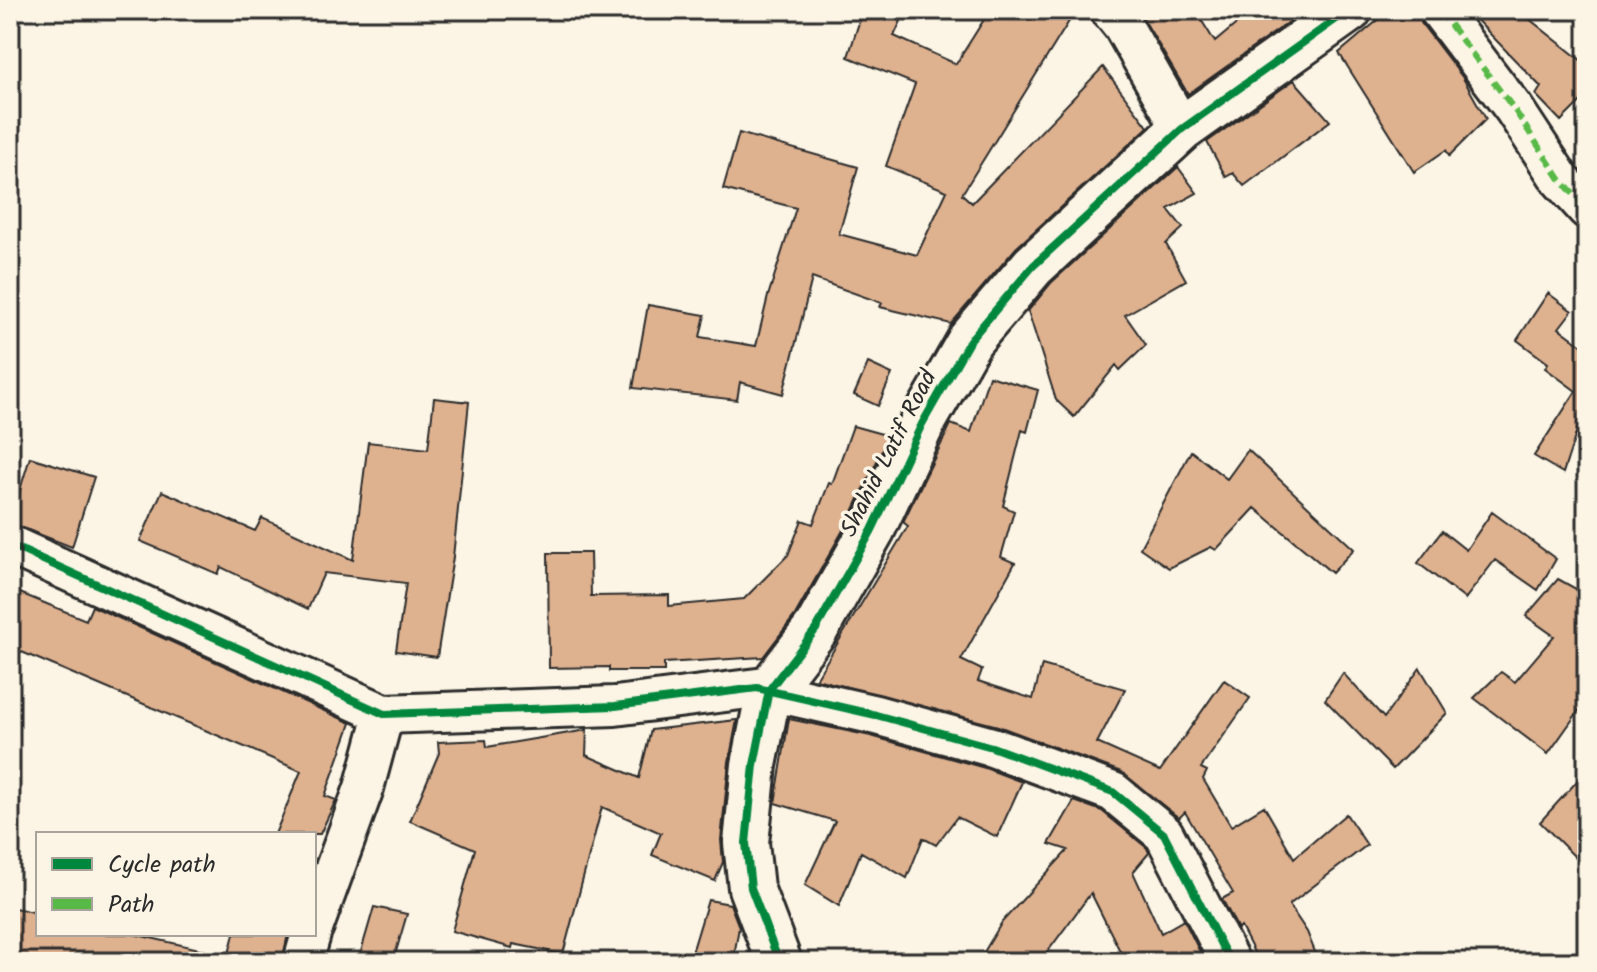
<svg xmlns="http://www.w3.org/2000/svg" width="1597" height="972" font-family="Kalam,sans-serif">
  <rect width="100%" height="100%" fill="#fcf5e5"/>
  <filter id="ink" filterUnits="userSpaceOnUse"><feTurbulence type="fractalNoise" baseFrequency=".0125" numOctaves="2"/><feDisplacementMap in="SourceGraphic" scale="16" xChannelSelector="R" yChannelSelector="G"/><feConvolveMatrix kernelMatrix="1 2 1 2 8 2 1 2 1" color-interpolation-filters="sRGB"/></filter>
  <g filter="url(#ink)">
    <path fill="#deb18f" stroke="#2b2b2b" stroke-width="2" d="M863,10H874L901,21L894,36L956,64L990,10H1076L962,194L972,203L1103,67L1148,127L1016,248L951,324L880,307L882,303L812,278L783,394L740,382L737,400L633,388L648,305L705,315L700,337L756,346L768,296L796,208L723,189L739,133L858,167L839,234L917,255L947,191L886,166L915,84L848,57Z
      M1138,10H1195L1215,42L1253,10H1306L1188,94Z
      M1390,10H1417L1421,23L1463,78L1486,119L1449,156L1446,150L1414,172L1339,53Z
      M1467,10H1518L1587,65V95L1561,121L1536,95L1541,87Z
      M1294,80L1330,121L1244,186L1233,173L1226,177L1207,142Z
      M1178,167L1197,193L1168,209L1183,228L1166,244L1186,280L1125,315L1146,345L1120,370L1116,365L1074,417L1056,400L1028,311L1051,283Z
      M1548,293L1572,311L1559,328L1587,349V400L1563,473L1534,456L1576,391L1545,368L1548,363L1517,340Z
      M868,363L892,374L878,406L854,395Z
      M989,376L1038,390L1027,432L1022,430L1003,506L1014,511L1001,557L1015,563L961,660L982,670L978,681L1033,699L1042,665L1125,689L1097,743L1160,771L1224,680L1250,698L1201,768L1207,771L1203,779L1231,826L1264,806L1294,858L1346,814L1367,845L1289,905L1307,932L1319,962H1259L1241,927L1238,929L1222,899L1233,893L1185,812L1179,818L1121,772L998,726L816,679L908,526L903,522L951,424L971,432Z
      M434,398L469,402L453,557L437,657L396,651L406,583L324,573L308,609L221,567L218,574L140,541L162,491L255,531L262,518L353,560L368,442L428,449Z
      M853,426L889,436L850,518L795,615L763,657L664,663V671H609V667L549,668L548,553H590L591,596L669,595V606L744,599L788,555L802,520L813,524L829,483L832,484Z
      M1248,450L1354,549L1332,573L1255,508L1216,550L1211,547L1169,568L1140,548L1191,451L1227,479Z
      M30,457L94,477L72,547L10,523Z
      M1492,512L1556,559L1538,590L1495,560L1465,599L1418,563L1442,531L1466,550Z
      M1558,579L1587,595V699L1548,754L1474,698L1501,672L1515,682L1554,636L1526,616Z
      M10,589L86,620L92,606L351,723L325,796L336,800L320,834H275L301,771L10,647Z
      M1420,668L1447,713L1393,769L1325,700L1343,673L1384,718Z
      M789,719L871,736L985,768L1022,782L997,837L957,817L936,845L923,838L907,878L861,852L839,906L805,885L835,821L775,803Z
      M737,720L729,762L721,840L723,862L715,881L652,855L661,833L602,807L563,954L513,944L512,948L452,931L475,849L410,821L439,753L438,742L486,740L487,747L587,730L586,755L639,778L651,730Z
      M1587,770V869L1540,822Z
      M1074,801L1102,811L1147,848L1149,853L1133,872L1161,933L1184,920L1201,954L1190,962H1109L1122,955L1091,893L1040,962H978L1002,922L1068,850L1049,844Z
      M708,900L730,904L739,927L733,962H711L691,956Z
      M10,907L38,913V934H133L204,950L203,962H26L10,958Z
      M374,907L407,914L393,962H358Z
      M234,934H288L282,962H227Z"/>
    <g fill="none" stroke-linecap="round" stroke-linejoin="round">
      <defs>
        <path id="minor" d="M1110,10L1123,26L1182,129
          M1439,10L1514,109L1560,179L1587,209
          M10,545L384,714L615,706L757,688L876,715L992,747L1113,792L1164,834L1230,962
          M314,926L364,788L384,714
          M303,962L311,934"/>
        <path id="tertiary" d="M779,962L751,888L746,843L754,765L769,690L816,629L872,530L922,424L970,340L1033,266L1182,129L1349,10"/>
      </defs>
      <use href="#minor" stroke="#2b2b2b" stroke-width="44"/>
      <use href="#tertiary" stroke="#2b2b2b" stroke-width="50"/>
      <use href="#minor" stroke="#fcf5e5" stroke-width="38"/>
      <use href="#tertiary" stroke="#fcf5e5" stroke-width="44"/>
      <path stroke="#58b947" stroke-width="6" stroke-dasharray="12 6" stroke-linecap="butt" d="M1439,10L1514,109L1560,179L1587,209"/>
      <defs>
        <path id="cycleway" d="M10,545L384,714L615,706L757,688L876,715L992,747L1113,792L1164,834L1230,962
          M779,962L751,888L746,843L754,765L769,690L816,629L872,530L922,424L970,340L1033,266L1182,129L1349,10"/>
      </defs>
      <use href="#cycleway" stroke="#fcf5e5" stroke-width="13"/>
      <use href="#cycleway" stroke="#00873e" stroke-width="8"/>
    </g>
  </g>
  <g text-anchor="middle" stroke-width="7" stroke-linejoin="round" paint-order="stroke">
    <g font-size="24" fill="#2b2b2b" stroke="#fcf5e5">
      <text transform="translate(888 453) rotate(-63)" y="8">Shahid Latif Road</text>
    </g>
  </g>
  <rect width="1597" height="972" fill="none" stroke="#fcf5e5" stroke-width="40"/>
  <rect x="20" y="20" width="1557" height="932" fill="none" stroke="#2b2b2b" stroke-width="3" filter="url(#ink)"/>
  <rect x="36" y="832" width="280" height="104" fill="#fcf5e5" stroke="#a8a49b" stroke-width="2"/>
  <rect x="52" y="858" width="40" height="12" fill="#00873e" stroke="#a8a49b" stroke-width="2"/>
  <text x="108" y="872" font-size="24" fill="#2b2b2b">Cycle path</text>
  <rect x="52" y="898" width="40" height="12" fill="#58b947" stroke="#a8a49b" stroke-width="2"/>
  <text x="108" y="912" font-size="24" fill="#2b2b2b">Path</text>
</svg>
